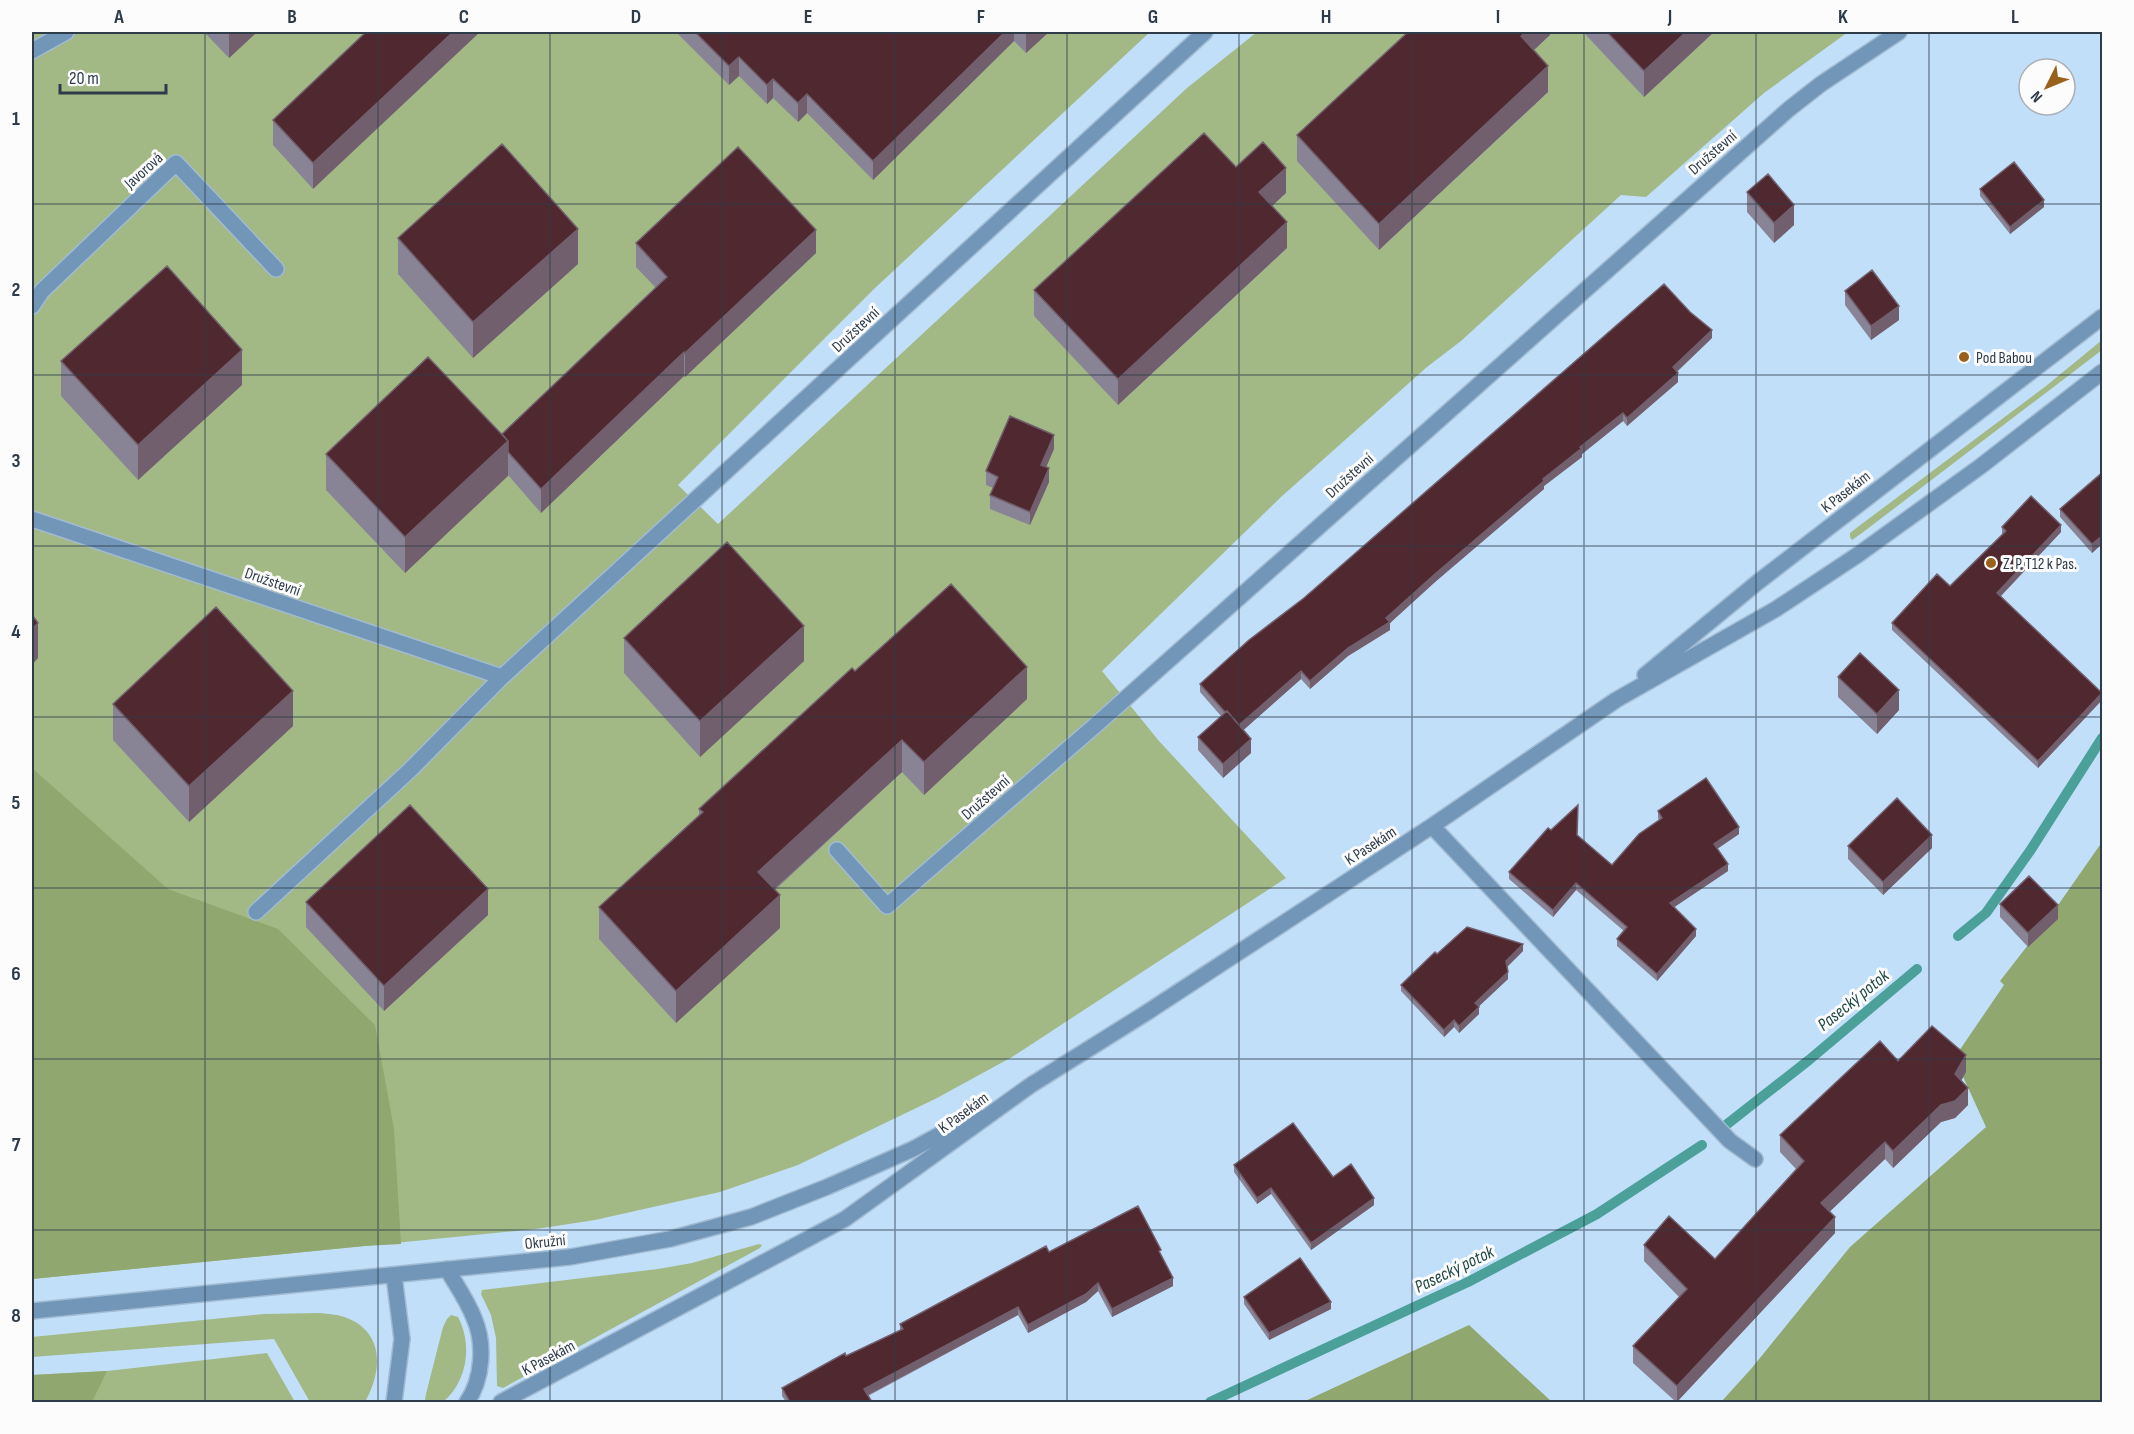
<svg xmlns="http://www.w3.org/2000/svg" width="2134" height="1434" font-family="'Sofia Sans Condensed',sans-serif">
  <rect width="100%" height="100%" fill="#c2dffa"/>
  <path fill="#a2b985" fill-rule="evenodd" d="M32,32H1150L874,289L678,485L718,524L1187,88L1257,32H1436L1379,250L1548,92L1521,62L1549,36L1546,32H1583L1644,96L1714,32H1848L1764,93L1646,197L1621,195L1461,341L1427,367L1281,497L1102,671L1159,741L1286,878L1012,1057L937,1098L798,1165L720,1192L595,1220L536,1229L32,1279ZM1236,193H1286L1259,218L1287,248L1118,405Z
    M2102,340V350L1862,533L1852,540L1850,537V533L1859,526L2046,386Z
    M759,1244L762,1245L760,1248L503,1388L497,1386L496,1338L491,1315L481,1294L482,1290L658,1269L692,1263Z
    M319,1313C328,1314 338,1314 347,1318C385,1333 382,1372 365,1402H310L274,1339L32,1357V1337L264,1314Z
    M451,1315L458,1317C473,1345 467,1382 443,1402H427L425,1400L426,1394L443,1327L447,1319Z
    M267,1353L295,1402H32V1375L107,1371Z"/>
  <path fill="#90a86f" d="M32,768L168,889L278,929L375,1025L394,1129L401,1244L364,1246L32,1279Z
    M2102,842V1402H1721L1751,1369L1850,1247L1986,1127L1959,1068V1051L2004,985L2000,981L2049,918Z
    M1469,1325L1552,1402H1303Z
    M107,1371L92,1402H32V1375Z"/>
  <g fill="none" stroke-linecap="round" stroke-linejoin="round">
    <path stroke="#4ba199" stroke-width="10" d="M1958,936L1986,913L2030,851L2102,738
      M1726,1125L1809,1060L1917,969
      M1210,1402L1468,1282L1597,1214L1702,1145"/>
    <defs>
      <path id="minor" d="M32,51L66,32
        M32,306L42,291L176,163L276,269
        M32,519L502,677
        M1645,675L1758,582L2102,317
        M1432,826L1730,1141L1755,1159
        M837,850L887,906L1098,723L1789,109L1821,84L1899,32
        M256,912L410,770L502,677L1205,32
        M447,1269C456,1285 467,1300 474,1318C485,1343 483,1379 467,1402
        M32,1311L570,1257L670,1239L751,1217L827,1187L913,1149L976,1115
        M394,1402L402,1339L394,1276
        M501,1402L845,1219L1031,1085L1146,1013L1432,826L1616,700L1776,609L1859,554L1981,466L2102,372"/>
    </defs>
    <use href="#minor" stroke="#a1bbd3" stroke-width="18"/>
    <use href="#minor" stroke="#7296b8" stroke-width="15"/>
  </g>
  <path fill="#898495" d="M204,32H257L229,58Z
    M366,32L313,189L273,145V120Z
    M676,32H1049L1026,53L1014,41L873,180L807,113L798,122L773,98L767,104L739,76L729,85Z
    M1550,32V35L1534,50L1548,92L1379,250L1297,161V135Z
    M1583,32H1714L1644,97Z
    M1236,167L1286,193L1272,206L1287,248L1118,405L1034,316V290Z
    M1980,189L2044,207L2010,234L1980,196Z
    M1747,192L1794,225L1774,243L1747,212Z
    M398,238L578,264L473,358L398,274Z
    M636,243L816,253L685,377L684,376L541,513L508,475L405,573L326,490V454L502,434L656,288L636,267Z
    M1845,291L1899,320L1871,340L1845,305Z
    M1712,338L1677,372L1678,382L1627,426L1623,421L1582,454V457L1544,486V489L1435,582L1390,623V630L1348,656L1310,689L1301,679L1243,730L1251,753L1223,778L1198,750V737L1221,716L1200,692V684Z
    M61,361L242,385L138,480L61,396Z
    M1054,449L1046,467L1049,482L1030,525L990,509V495L993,488L986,485V471Z
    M2103,472V543L2092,553L2060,517V509Z
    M2002,527L2061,532L2001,596L2102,700L2038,768L1892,630V623L1950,586L2002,535Z
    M624,638L804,661L700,757L624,673Z
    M855,671L1027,699L924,795L902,772L775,890L780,928L676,1023L599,939V907L699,815V809Z
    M1838,677L1899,710L1877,734L1838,697Z
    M113,704L293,726L189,822L113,740Z
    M1658,811L1739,834L1717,849L1728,871L1674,907L1696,936L1657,981L1617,946V939L1624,931L1576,890L1553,917L1509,879V872L1551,830L1612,865L1659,820L1658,818Z
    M1848,846L1932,848L1883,895L1848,859Z
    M306,902L488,915L384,1011L306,927Z
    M2000,904L2058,919L2028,947L2000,917Z
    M1523,951L1507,967L1508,979L1479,1006V1014L1459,1033L1454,1027L1444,1037L1401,991V985L1437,954Z
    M1898,1061L1966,1072L1961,1081L1968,1105L1955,1118L1941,1122L1893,1168L1885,1159L1830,1211L1835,1233L1676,1402L1633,1363V1346L1679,1297L1644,1261V1245L1715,1259L1796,1169L1780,1152V1135Z
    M1234,1165L1333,1177L1374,1205L1311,1250L1271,1194L1257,1204L1234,1172Z
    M1049,1252L1161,1255L1173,1286L1112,1317L1098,1291L1086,1302L1028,1333L1018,1315L868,1396L872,1402H786L782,1396V1388L900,1331V1324Z
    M1244,1297L1331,1309L1269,1340L1244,1304Z"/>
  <path fill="#725f6d" d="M229,32H257L229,58Z
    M453,32H480L313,189V163Z
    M1005,32H1014V41L873,180V161Z
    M1029,32H1049L1026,53V34Z
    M1526,32H1550V35L1521,62V36Z
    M1686,32H1714L1644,97V71Z
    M739,57V76L729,85V66Z
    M1548,66V92L1379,250V224Z
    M773,79V98L767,104V85Z
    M807,94V113L798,122V103Z
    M1286,168V193L1259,218V192Z
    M2044,200V207L2010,234V227Z
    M1794,205V225L1774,243V223Z
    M1287,222V248L1118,405V379Z
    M578,229V264L473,358V322Z
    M816,230V253L685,377V353Z
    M1899,306V320L1871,340V326Z
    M1712,330V338L1673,375V367Z
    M242,350V385L138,480V445Z
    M684,352V376L541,513V489Z
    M1678,373V382L1627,426V418Z
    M1623,413V421L1582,454V457L1544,486V489L1435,582L1390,623V630L1348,656L1310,689V681L1348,648L1386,618L1543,479L1580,447Z
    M1054,435V449L1041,479V465Z
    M508,441V476L405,573V537Z
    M1049,468V482L1030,525V512Z
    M2061,525V532L1997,600V593Z
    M2103,535V543L2092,553V544Z
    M38,623V658L32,665V629Z
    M804,626V661L700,757V721Z
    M1027,667V699L924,795V762Z
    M1301,671V679L1238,735V726Z
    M1899,690V710L1877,734V714Z
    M293,691V726L189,822V786Z
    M2102,693V700L2038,768V761Z
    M1251,739V753L1223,778V764Z
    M902,740V772L758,904V872Z
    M1739,827V834L1714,851V844Z
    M1932,835V848L1883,895V882Z
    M1728,864V871L1670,910V903Z
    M1576,883V890L1553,917V910Z
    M488,889V915L384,1011V986Z
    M780,895V928L676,1023V991Z
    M2058,905V919L2028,947V933Z
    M1696,929V936L1657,981V974Z
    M1523,944V951L1506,968V961Z
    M1508,972V979L1475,1010V1003Z
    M1479,1007V1014L1459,1033V1026Z
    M1454,1020V1027L1444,1037V1030Z
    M1966,1055V1072L1955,1091V1074Z
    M1968,1088V1105L1955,1118L1941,1122L1893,1168V1151L1941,1105Z
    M1885,1142V1159L1821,1220V1203Z
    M1271,1188V1194L1257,1204V1198Z
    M1374,1198V1205L1311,1250V1243Z
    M1835,1217V1233L1677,1402V1386Z
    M1173,1278V1286L1112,1317V1309Z
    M1098,1283V1291L1086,1302L1028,1333V1325Z
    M1331,1302V1309L1269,1340V1333Z
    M1018,1307V1315L864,1397V1389Z"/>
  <path fill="#502830" stroke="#725f6d" stroke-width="1.5" d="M366,32H453L313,163L273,120Z
    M695,32H1005L873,161L807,94L798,103L773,79L767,85L739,57L729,66Z
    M1408,32H1526L1521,36L1548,66L1379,224L1297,135Z
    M1607,32H1686L1644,71Z
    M1204,133L1236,167L1263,142L1286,168L1259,192L1287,222L1118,379L1034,290Z
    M502,144L578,229L473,322L398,238Z
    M738,147L816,230L685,353L684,352L541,489L508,452V441L502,434L667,277L636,243Z
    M2014,162L2044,200L2010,227L1980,189Z
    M1768,174L1794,205L1774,223L1747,192Z
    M167,266L242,350L138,445L61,361Z
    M1872,270L1899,306L1871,326L1845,291Z
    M1664,284L1690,312L1712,330L1673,367L1678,373L1627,418L1623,413L1580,447L1582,448L1543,479L1544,481L1435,574L1386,618L1390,622L1348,648L1310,681L1301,671L1239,725L1227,711L1225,712L1200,684L1249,640L1304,598Z
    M428,357L508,441L405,537L326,454Z
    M1010,416L1054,435L1041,465L1049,468L1030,512L990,495L998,477L986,471Z
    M2103,472V535L2092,544L2060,509Z
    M2031,496L2061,525L1997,593L2102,693L2038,761L1892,623L1937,574L1950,586L2006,531L2002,527Z
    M727,542L804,626L700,721L624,638Z
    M951,584L1027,667L924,762L902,740L758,872L780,895L676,991L599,907L703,812L699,809L852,668L855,671Z
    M216,607L293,691L189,786L113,704Z
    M32,615L38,623L32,629Z
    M1860,653L1899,690L1877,714L1838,677Z
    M1227,711L1251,739L1223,764L1198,737Z
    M1706,778L1739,827L1714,844L1728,864L1670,903L1696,929L1657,974L1617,939L1627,927L1576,883L1553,910L1509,872L1548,828L1551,830L1578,805L1577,835L1612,865L1639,834L1662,818L1658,811Z
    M1897,798L1932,835L1883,882L1848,846Z
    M410,805L488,889L384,986L306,902Z
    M2029,876L2058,905L2028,933L2000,904Z
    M1467,927L1523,944L1506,961L1508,972L1475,1003L1479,1007L1459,1026L1454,1020L1444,1030L1401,985L1435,952L1437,954Z
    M1932,1026L1966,1055L1955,1074L1968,1088L1955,1101L1941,1105L1893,1151L1885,1142L1821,1203L1835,1217L1677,1386L1633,1346L1687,1289L1644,1245L1669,1216L1715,1259L1804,1161L1780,1135L1880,1041L1898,1061Z
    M1293,1123L1333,1177L1351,1164L1374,1198L1311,1243L1271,1188L1257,1198L1234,1165Z
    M1138,1206L1161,1250L1159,1251L1173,1278L1112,1309L1098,1283L1086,1294L1028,1325L1018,1307L864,1389L872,1402H790L782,1388L845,1353L846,1356L903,1329L900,1324L1046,1246L1049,1252Z
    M1300,1258L1331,1302L1269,1333L1244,1297Z"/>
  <path fill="none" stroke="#2e3c4a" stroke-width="1.5" stroke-opacity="0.55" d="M205,32V1402M378,32V1402M550,32V1402M722,32V1402M895,32V1402M1067,32V1402M1239,32V1402M1412,32V1402M1584,32V1402M1756,32V1402M1929,32V1402M32,204H2102M32,375H2102M32,546H2102M32,717H2102M32,888H2102M32,1059H2102M32,1230H2102"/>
  <g fill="#99621c" stroke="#fcfcfc" stroke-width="2">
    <circle cx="1964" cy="357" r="6"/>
    <circle cx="1991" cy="563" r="6"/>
  </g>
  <g text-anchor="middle" stroke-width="6" stroke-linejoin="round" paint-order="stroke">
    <g font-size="16" fill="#2e3c4a" stroke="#fcfcfc">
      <text transform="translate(1712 152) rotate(-41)" y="6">Družstevní</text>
      <text transform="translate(143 170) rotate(-42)" y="6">Javorová</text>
      <text transform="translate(855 329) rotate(-43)" y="6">Družstevní</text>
      <text transform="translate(1349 475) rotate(-42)" y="6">Družstevní</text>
      <text transform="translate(1845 491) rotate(-38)" y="6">K Pasekám</text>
      <text transform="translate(273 581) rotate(19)" y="6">Družstevní</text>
      <text transform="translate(985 797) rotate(-41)" y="6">Družstevní</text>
      <text transform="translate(1370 845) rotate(-33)" y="6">K Pasekám</text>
      <text transform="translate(963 1112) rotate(-36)" y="6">K Pasekám</text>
      <text transform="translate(545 1241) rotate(-6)" y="6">Okružní</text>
      <text transform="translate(548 1357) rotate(-28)" y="6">K Pasekám</text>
    </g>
    <g font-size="16" fill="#2e3c4a" stroke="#fcfcfc" text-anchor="start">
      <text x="1976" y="363">Pod Babou</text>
      <text x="2003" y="569">Z. P. T12 k Pas.</text>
    </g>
    <g font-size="18" font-style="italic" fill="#214945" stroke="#fcfcfc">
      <text transform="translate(1853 1000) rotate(-39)" y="6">Pasecký potok</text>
      <text transform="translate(1454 1269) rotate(-26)" y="6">Pasecký potok</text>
    </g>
  </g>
  <rect width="2134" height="1434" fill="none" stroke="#fcfcfc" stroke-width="66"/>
  <g transform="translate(2047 87) rotate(227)"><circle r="28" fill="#fcfcfc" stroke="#aaafb5" stroke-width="1.5"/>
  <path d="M0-4.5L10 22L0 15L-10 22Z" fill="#99621c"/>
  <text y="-9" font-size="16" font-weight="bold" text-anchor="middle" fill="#2e3c4a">N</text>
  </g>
  <path d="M60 84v9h106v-9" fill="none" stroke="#2e3c4a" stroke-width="3"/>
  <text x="69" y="84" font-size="18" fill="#2e3c4a" stroke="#fcfcfc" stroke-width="4.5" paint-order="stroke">20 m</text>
  <rect x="33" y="33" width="2068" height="1368" fill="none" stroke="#2e3c4a" stroke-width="2"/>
  <g font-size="20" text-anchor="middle" font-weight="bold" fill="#2e3c4a">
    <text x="119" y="23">A</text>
    <text x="292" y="23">B</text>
    <text x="464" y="23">C</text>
    <text x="636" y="23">D</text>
    <text x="808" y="23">E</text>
    <text x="981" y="23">F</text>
    <text x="1153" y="23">G</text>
    <text x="1326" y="23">H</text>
    <text x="1498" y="23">I</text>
    <text x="1670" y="23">J</text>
    <text x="1843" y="23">K</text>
    <text x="2015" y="23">L</text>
    <text x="16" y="125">1</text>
    <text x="16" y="296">2</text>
    <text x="16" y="467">3</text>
    <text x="16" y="638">4</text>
    <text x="16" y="809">5</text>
    <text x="16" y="980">6</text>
    <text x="16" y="1151">7</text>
    <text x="16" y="1322">8</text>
  </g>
</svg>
